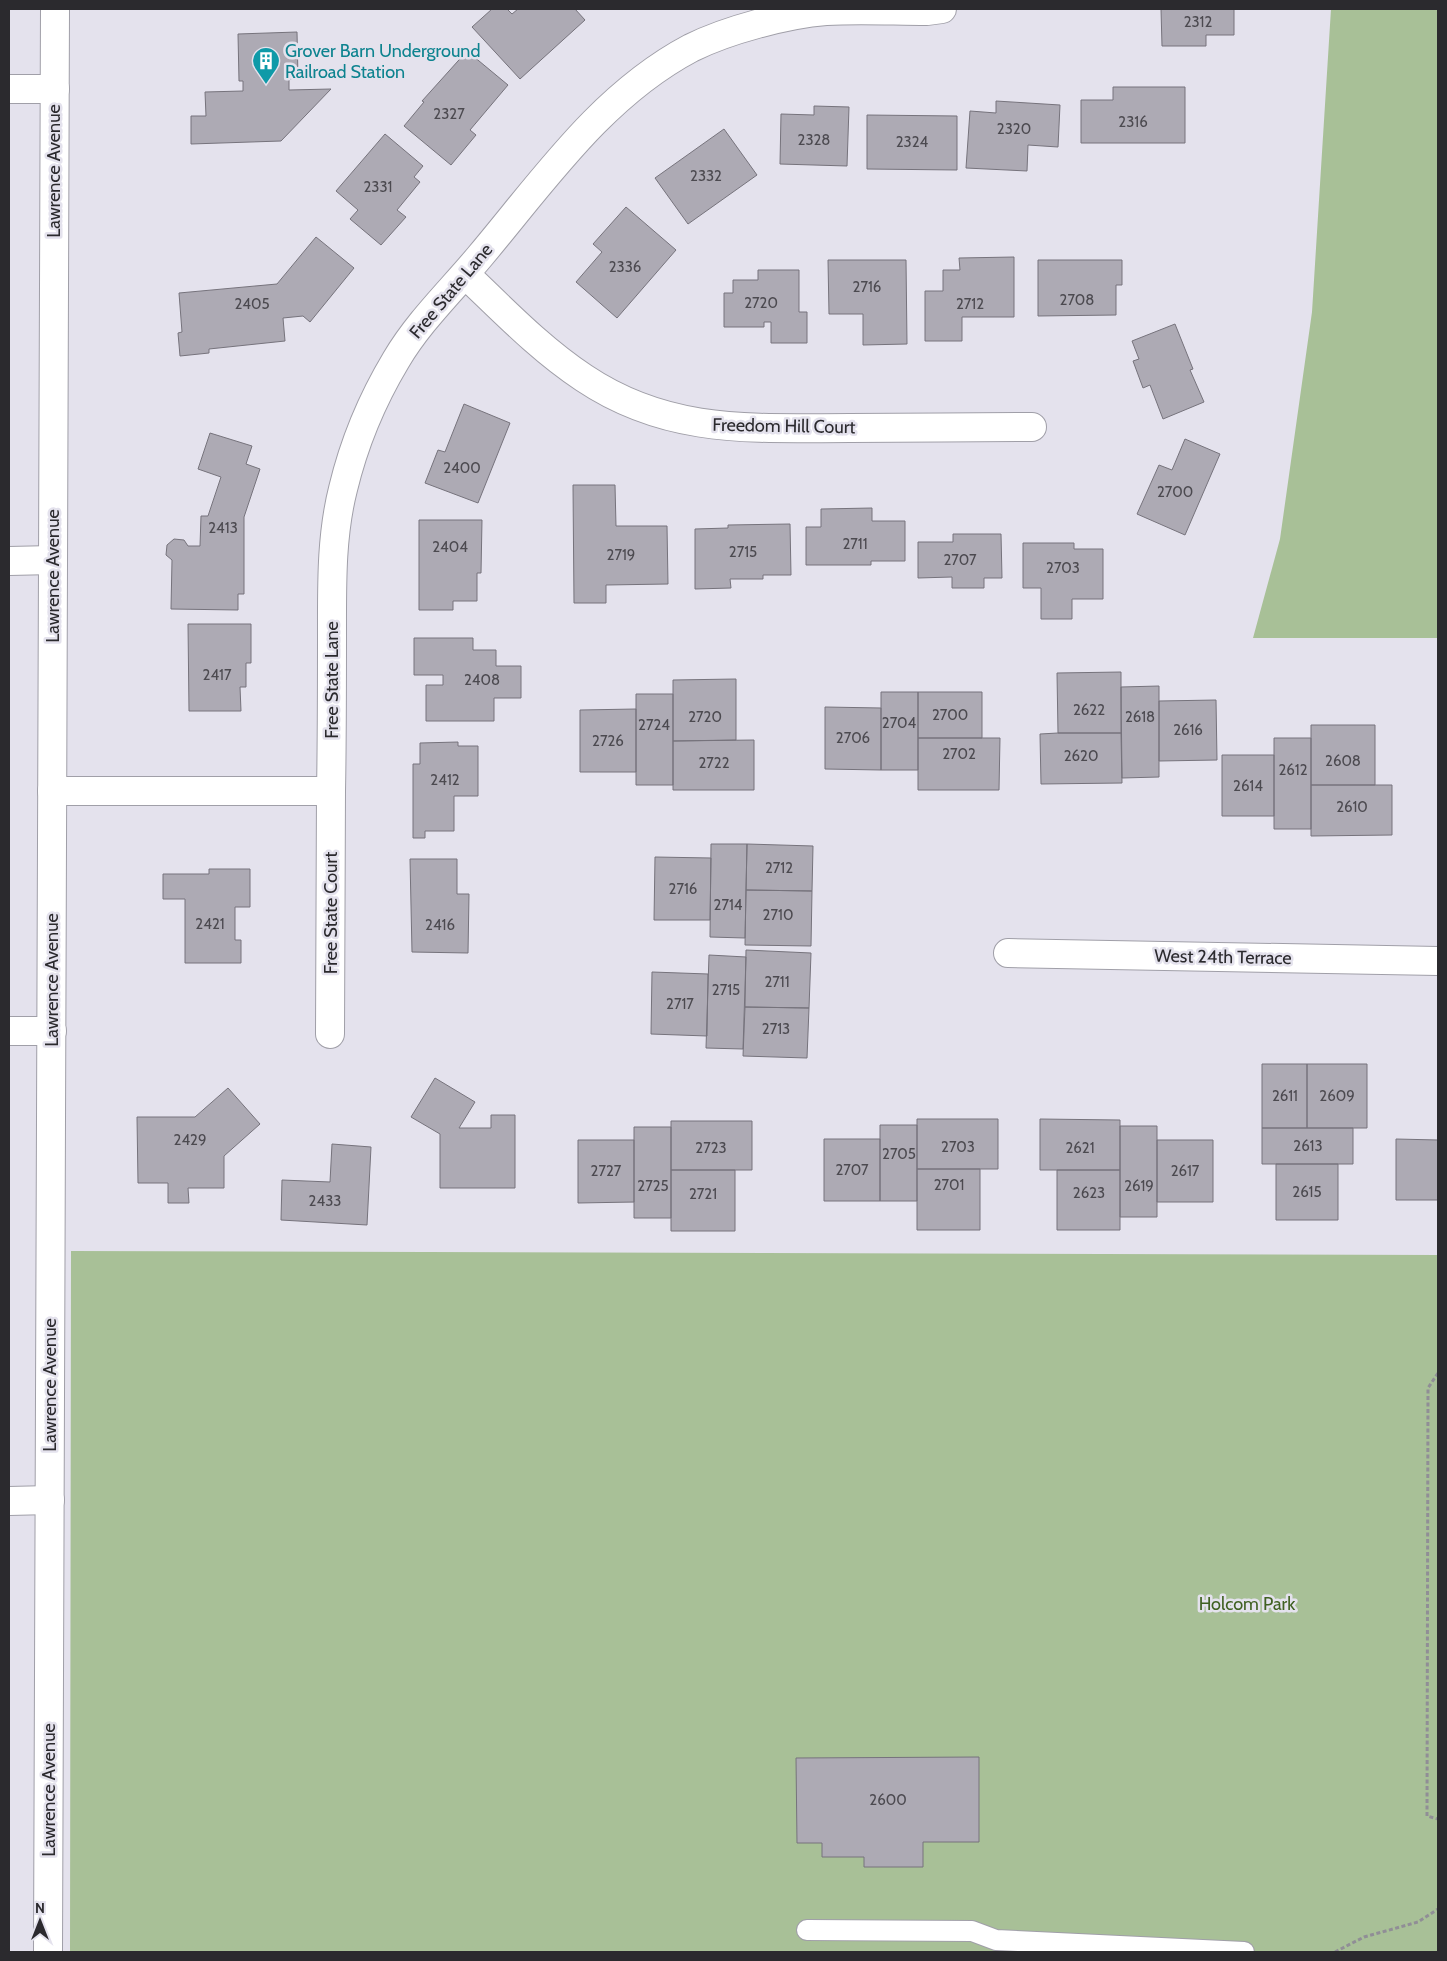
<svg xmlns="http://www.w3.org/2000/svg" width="1447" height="1961" font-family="Cabin,sans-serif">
  <rect width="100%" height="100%" fill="#e4e2ed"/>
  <path fill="#a8c097" d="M1331,9H1438V638H1253L1280,539L1312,312Z
    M71,1251L1438,1255V1952H70Z"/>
  <path fill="#adaab4" stroke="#76737c" d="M492,9H507L512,14L518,9H575L585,20L520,79L472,27Z
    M1161,9H1234V35H1206V46H1162Z
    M297,32L298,78L289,79V90L331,89L281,141L191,144V116H206L205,92L243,91V81H239L238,34Z
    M467,51L508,85L470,130L476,135L451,165L404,126L424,102L422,101Z
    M1113,87H1185V143H1081V100H1113Z
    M996,101L1060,105L1058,147L1028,145L1027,171L966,168L970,111L996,113Z
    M814,106L849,107L847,166L780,164L781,114L814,115Z
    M867,115L957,116V170L867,169Z
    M724,129L757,175L688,224L655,178Z
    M385,134L423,166L414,177L420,182L397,210L406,217L381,245L350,219L358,210L336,191Z
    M626,207L676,250L617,318L576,282L602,252L593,244Z
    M316,237L354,268L310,322L303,316L283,318L285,341L209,349V353L180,356L178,333L182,332L179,293L277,284Z
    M1014,257V317H962V341H925V291H943V270H960L959,258Z
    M828,260H906L907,344L863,345V314H829Z
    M1038,260H1122V285H1116V315L1038,316Z
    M758,270H799V312H807V343H771V322H764V327H724V293H733V280H758Z
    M1175,324L1193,369L1190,370L1204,402L1163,419L1150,385L1143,388L1133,361L1139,359L1132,341Z
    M464,404L510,423L478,503L425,483L438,450L445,452Z
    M210,433L252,446L246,464L260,469L244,517V594H238V610L171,609L172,560L166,555L167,545L174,539L184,540L188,546H200L201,516H208L221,477L198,469Z
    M1185,439L1220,454L1185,535L1137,514L1159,465L1172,470Z
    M573,485H615L616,526H667L668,584L606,585V603H574Z
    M872,508V521H905V561H871V565H806V527H821V509Z
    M419,520H482L481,573H477V601H453V610H419Z
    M790,524L791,575H763V579H730L731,588L695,589V529L728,528V525Z
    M953,534H1001L1002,578H984V588H952V577L918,578V542H953Z
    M1023,543H1074V549H1103V599H1072V619H1041V588H1023Z
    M188,624H251V663H246V687H240L241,711H189Z
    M414,638H473V650H496V666H521V698H494V721H426V685H443V675H414Z
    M1121,672V733H1058L1057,673Z
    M736,679V740L673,741V680Z
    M1159,686V777L1122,778L1121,687Z
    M881,692H918V770H881Z
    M918,692H982V738H918Z
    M636,694H673V785H636Z
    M1216,700L1217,760L1159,761V701Z
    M825,707L881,708V770L825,769Z
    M636,709V772H580V710Z
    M1311,725H1375V785H1311Z
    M1058,733H1121L1122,783L1041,784L1040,734Z
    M918,738H1000L999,790H918Z
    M1274,738H1311V829H1274Z
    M754,740V790H673V741Z
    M458,742V746H478V796H454V831H425V838H413V764H420V743Z
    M1222,755H1274V816H1222Z
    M1311,785H1392V835L1311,836Z
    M711,844H747L745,938L710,937Z
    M747,844L813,846L812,891L746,890Z
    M655,857L711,858L710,920H654Z
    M410,859H457V894H469L468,953L412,952Z
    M209,869H250V907H235V940H241V963H185V899H163V874H209Z
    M746,890L812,891L811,946L745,945Z
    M746,950L811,953L809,1008L745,1007Z
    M709,955L746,957L743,1049L706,1048Z
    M652,972L708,974L707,1036L651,1034Z
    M745,1007L809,1008L807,1058L743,1056Z
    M1262,1064H1307V1128H1262Z
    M1307,1064H1367V1128H1307Z
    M435,1078L475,1102L459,1128H491V1115H515V1188H440V1134L411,1117Z
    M228,1088L260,1124L224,1156V1188H188L189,1203H168V1183H138L137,1117H195Z
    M917,1119H998V1169H917Z
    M1040,1119L1120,1120V1170H1040Z
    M671,1121H752V1170H671Z
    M880,1125H917V1201H880Z
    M1120,1126H1157V1217H1120Z
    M634,1127H671V1218H634Z
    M1262,1128H1353V1164H1262Z
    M824,1139H880V1201H824Z
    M1396,1139L1438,1140V1200H1396Z
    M578,1140H634V1202L578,1203Z
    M1157,1140H1213V1202H1157Z
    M332,1144L371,1147L367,1225L281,1220L282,1180L330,1182Z
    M1276,1164H1338V1220H1276Z
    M917,1169H980V1230H917Z
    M671,1170H735V1231H671Z
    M1057,1170H1120V1230H1057Z
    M979,1757V1842H923V1867H864V1857H822V1843H797L796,1758Z"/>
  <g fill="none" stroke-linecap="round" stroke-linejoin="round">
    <defs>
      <path id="lane" d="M807,1930L972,1931L996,1940L1244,1952"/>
      <path id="street" d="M9,89H55
        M465,274C503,310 540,349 584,378C669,435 754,428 850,428C911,428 971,427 1032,427
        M9,561L53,560
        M52,791H331C332,739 332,687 332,634C332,586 331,536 343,489C354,443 372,400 396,360C419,321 452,290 481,255C544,180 602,95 691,48C727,30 787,14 826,11C860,9 894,11 927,11L942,9
        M1008,953L1438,961
        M9,1031H52
        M330,1034L331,791
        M9,1501L50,1500"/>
      <path id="secondary" d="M48,1952L55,9"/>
    </defs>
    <use href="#lane" stroke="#a09fa8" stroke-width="22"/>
    <use href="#street" stroke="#a09fa8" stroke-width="30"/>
    <use href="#secondary" stroke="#a09fa8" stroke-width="30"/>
    <path stroke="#908e96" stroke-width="3" stroke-dasharray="4 2.5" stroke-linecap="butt" d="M1438,1373L1428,1388L1427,1816L1438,1819
      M1335,1952L1364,1937L1418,1922L1438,1909"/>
    <use href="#lane" stroke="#fff" stroke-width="20"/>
    <use href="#street" stroke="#fff" stroke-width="28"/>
    <use href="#secondary" stroke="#fff" stroke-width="28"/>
  </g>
  <defs>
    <symbol id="building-pin" viewBox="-11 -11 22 30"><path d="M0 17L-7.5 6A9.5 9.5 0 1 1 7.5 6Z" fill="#0f9aa8" stroke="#e4e2ed"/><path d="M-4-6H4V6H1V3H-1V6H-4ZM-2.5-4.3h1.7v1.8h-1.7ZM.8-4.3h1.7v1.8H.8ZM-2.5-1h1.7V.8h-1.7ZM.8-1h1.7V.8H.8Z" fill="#fff"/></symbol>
  </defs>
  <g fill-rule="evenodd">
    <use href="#building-pin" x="250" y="45" width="32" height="43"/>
  </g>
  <g text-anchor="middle" stroke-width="5" stroke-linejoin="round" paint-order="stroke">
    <g font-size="15" fill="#4c4a50">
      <text x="1198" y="27">2312</text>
      <text x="449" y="119">2327</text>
      <text x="1133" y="127">2316</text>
      <text x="1014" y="134">2320</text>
      <text x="814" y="145">2328</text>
      <text x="912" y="147">2324</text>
      <text x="706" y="181">2332</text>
      <text x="378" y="192">2331</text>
      <text x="625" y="272">2336</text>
      <text x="867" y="292">2716</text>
      <text x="1077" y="305">2708</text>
      <text x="761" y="308">2720</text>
      <text x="252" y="309">2405</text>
      <text x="970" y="309">2712</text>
      <text x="462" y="473">2400</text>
      <text x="1175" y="497">2700</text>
      <text x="223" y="533">2413</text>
      <text x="855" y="549">2711</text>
      <text x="450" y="552">2404</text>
      <text x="743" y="557">2715</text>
      <text x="621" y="560">2719</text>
      <text x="960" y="565">2707</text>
      <text x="1063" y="573">2703</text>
      <text x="217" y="680">2417</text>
      <text x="482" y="685">2408</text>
      <text x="1089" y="715">2622</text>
      <text x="950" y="720">2700</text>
      <text x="705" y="722">2720</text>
      <text x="1140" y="722">2618</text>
      <text x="899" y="728">2704</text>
      <text x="654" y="730">2724</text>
      <text x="1188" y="735">2616</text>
      <text x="853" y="743">2706</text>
      <text x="608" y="746">2726</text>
      <text x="959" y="759">2702</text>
      <text x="1081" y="761">2620</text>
      <text x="1343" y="766">2608</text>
      <text x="714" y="768">2722</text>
      <text x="1293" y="775">2612</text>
      <text x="445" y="785">2412</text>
      <text x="1248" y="791">2614</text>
      <text x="1352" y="812">2610</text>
      <text x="779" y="873">2712</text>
      <text x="683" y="894">2716</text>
      <text x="728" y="910">2714</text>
      <text x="778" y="920">2710</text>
      <text x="210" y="929">2421</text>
      <text x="440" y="930">2416</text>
      <text x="777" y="987">2711</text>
      <text x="726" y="995">2715</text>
      <text x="680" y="1009">2717</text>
      <text x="776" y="1034">2713</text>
      <text x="1285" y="1101">2611</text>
      <text x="1337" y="1101">2609</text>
      <text x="190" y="1145">2429</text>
      <text x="1308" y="1151">2613</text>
      <text x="958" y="1152">2703</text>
      <text x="711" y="1153">2723</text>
      <text x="1080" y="1153">2621</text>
      <text x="899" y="1159">2705</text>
      <text x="852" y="1175">2707</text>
      <text x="606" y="1176">2727</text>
      <text x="1185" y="1176">2617</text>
      <text x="949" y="1190">2701</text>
      <text x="653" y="1191">2725</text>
      <text x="1139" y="1191">2619</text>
      <text x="1307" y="1197">2615</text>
      <text x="1089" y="1198">2623</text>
      <text x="703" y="1199">2721</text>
      <text x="325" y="1206">2433</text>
      <text x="888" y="1805">2600</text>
    </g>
    <g font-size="18" fill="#0d838f" stroke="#e4e2ed" text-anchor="start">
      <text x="285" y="57">Grover Barn Underground<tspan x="285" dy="21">Railroad Station</tspan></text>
    </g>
    <g font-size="18" fill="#2b2a2e" stroke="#e4e2ed">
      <text transform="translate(54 171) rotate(-90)" y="6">Lawrence Avenue</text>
      <text transform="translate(451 291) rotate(-50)" y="6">Free State Lane</text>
      <text transform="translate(784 426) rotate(1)" y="6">Freedom Hill Court</text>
      <text transform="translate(53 576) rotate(-90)" y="6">Lawrence Avenue</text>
      <text transform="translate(332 680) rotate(-90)" y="6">Free State Lane</text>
      <text transform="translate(331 913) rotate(-90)" y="6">Free State Court</text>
      <text transform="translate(1223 957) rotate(1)" y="6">West 24th Terrace</text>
      <text transform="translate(52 980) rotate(-90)" y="6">Lawrence Avenue</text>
      <text transform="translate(50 1385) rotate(-90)" y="6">Lawrence Avenue</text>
      <text transform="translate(49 1790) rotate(-90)" y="6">Lawrence Avenue</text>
    </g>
    <g font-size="18" fill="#406122" stroke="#e4e2ed">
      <text x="1247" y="1610">Holcom Park</text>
    </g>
  </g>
  <rect width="1447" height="1961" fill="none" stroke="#2b2a2e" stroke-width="20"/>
  <g transform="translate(40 1921)" stroke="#e4e2ed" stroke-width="4" paint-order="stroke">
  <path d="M0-4L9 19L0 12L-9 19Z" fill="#2b2a2e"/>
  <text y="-8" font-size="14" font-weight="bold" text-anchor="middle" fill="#2b2a2e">N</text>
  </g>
</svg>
